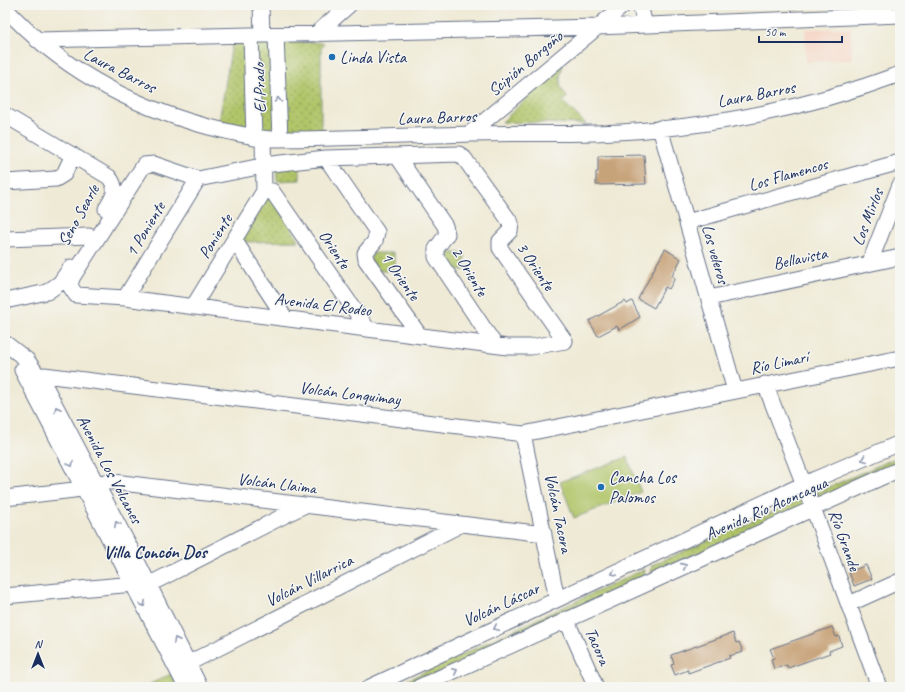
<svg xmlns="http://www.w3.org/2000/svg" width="905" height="692" font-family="Caveat,sans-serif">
  <defs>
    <pattern id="grass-dots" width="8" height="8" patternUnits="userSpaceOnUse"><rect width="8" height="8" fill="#b1c569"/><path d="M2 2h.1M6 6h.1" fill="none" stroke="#8fa05a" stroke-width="1.8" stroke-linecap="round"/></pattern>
    <pattern id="park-crowns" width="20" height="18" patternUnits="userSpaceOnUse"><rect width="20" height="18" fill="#b1c569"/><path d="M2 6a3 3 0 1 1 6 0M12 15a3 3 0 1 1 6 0" fill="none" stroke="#8fa05a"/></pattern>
  </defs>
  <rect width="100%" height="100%" fill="#f6f6f2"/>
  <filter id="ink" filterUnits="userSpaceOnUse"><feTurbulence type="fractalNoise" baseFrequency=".025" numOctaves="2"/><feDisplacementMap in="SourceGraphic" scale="8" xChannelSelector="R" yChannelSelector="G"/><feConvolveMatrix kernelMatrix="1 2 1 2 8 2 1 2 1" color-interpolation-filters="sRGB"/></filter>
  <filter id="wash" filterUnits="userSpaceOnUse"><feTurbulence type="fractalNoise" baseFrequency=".012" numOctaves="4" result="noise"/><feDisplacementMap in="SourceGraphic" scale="16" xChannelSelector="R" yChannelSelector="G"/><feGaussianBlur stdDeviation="0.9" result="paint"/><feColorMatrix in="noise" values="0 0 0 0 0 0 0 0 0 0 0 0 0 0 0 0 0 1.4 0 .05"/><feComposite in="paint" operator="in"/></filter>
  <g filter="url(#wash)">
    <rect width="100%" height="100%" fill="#efead5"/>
    <path fill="#f5d3c1" d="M851,28L852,60L806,62L805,29Z"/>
    <path fill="url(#grass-dots)" stroke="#667a64" d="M312,42L324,43L321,48V126L327,132L268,134L219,122L232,44Z
      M564,62C560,75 557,86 567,97L563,102L586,124L502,122Z
      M300,165V180L277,181L276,166Z
      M267,195H271L299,241L242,242L240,239Z
      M373,253H394V271H380L370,260Z
      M446,253H465V270H451L441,257Z
      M900,456V463L651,574L652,565Z
      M645,569L644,577L408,687H392Z"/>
    <path fill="url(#park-crowns)" stroke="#667a64" d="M171,674L178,687H144Z"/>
    <path fill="#b1c569" stroke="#667a64" d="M627,457L641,492L574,518L560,482Z"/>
    <g id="blocks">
      <path fill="#c7a379" d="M644,155L646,184L596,185V172H598V156Z
        M665,249L681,259L672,276L675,278L669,289L665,287L654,308L638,299Z
        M625,301L627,304L632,301L640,317L619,330L617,326L598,336L589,321Z
        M866,565L872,579L854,586L849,572Z
        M832,627L836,637L839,636L842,646L829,651L830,653L788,668L787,665L774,669L771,659L774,658L770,649Z
        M733,633L736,643L739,642L743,652L729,656L730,658L688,673V670L675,675L671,665L674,664L671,655Z"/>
    </g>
  </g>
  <g filter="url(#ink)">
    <use href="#blocks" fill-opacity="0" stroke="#657088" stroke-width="1"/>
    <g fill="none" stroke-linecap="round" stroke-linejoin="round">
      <defs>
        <path id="minor" d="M261,5L262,35
          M640,5L645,25
          M5,8C60,68 130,106 209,127C229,132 250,137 271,139C337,139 403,136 469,134C511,133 552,134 594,133C697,130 803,110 900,74
          M316,34L349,5
          M251,35L254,138
          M276,35L280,139
          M37,40L597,27L900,15
          M5,115L109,177C119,189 113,198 106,209
          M660,128L735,391
          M469,134L624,5
          M263,138L264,191
          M459,154L464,158L511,223L510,231L500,241V248L565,341L531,347H508L125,298L76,295L70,286L72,278L144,165L154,164L198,179L272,164L326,158Z
          M397,156L445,226L447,234L436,249V257L495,345
          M326,158L377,232L375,241L365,253L366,260L420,336
          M5,182L56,179L64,174L73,155
          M272,191L367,328
          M687,222L900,162
          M5,239L89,236
          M235,241L285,318
          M870,262L900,185
          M125,298L198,179
          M709,298L900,257
          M5,301L47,292L60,283L71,267
          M193,307L264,191H272
          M5,343L27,360L44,384L137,561L200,687
          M22,370L186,687
          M27,379L44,375L523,434L900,358
          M765,384L813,508L879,687
          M523,434L557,599
          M5,498L74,490L105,482H114L544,534
          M148,585L303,506
          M5,596L133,584
          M849,604L900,581
          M566,619L596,687
          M179,668L460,525
          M370,687L804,484L900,443
          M419,687L900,469"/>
      </defs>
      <use href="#minor" stroke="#657088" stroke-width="17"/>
      <use href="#minor" stroke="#fff" stroke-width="15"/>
    </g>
    <defs><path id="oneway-chevron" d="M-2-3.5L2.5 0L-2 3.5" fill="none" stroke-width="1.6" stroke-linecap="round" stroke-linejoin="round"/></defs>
    <g stroke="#8d97ae">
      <use href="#oneway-chevron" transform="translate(278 100) rotate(-92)"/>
      <use href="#oneway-chevron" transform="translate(57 409) rotate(-117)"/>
      <use href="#oneway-chevron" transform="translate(864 459) rotate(157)"/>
      <use href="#oneway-chevron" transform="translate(71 464) rotate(62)"/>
      <use href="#oneway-chevron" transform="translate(117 524) rotate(-118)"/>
      <use href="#oneway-chevron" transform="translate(684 566) rotate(-24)"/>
      <use href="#oneway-chevron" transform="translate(614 573) rotate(155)"/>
      <use href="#oneway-chevron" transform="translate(143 604) rotate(63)"/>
      <use href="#oneway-chevron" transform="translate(496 628) rotate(155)"/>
      <use href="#oneway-chevron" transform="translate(176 640) rotate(-117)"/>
      <use href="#oneway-chevron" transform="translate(455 671) rotate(-25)"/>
    </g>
  </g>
  <g fill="#1f6fb2" stroke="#f6f6f2" stroke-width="1.5">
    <circle cx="332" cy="57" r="4"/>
    <circle cx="601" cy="487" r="4"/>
  </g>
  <g text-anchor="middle" stroke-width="3" stroke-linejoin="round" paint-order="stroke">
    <g font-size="17" fill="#1b2f5e" stroke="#f6f6f2" text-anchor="start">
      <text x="340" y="63">Linda Vista</text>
      <text x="609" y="483">Cancha Los<tspan x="609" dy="20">Palomos</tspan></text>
    </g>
    <g font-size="17" fill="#1b2f5e" stroke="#f6f6f2">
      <text transform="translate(525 63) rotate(-40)" y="6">Scipión Borgoño</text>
      <text transform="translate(120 70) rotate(27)" y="6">Laura Barros</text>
      <text transform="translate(259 88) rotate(-92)" y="6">El Prado</text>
      <text transform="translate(756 94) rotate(-11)" y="6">Laura Barros</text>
      <text transform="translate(437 117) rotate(-2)" y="6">Laura Barros</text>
      <text transform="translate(788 174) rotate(-16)" y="6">Los Flamencos</text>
      <text transform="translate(78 215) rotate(-61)" y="6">Seno Searle</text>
      <text transform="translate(867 217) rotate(-69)" y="6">Los Mirlos</text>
      <text transform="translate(145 229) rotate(-59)" y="6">1 Poniente</text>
      <text transform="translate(215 236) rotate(-58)" y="6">Poniente</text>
      <text transform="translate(335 249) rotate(56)" y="6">Oriente</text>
      <text transform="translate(716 254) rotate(74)" y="6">Los veleros</text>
      <text transform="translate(800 258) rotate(-12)" y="6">Bellavista</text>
      <text transform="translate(536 266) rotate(56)" y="6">3 Oriente</text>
      <text transform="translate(470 271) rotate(59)" y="6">2 Oriente</text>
      <text transform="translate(401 276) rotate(55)" y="6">1 Oriente</text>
      <text transform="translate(323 304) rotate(7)" y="6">Avenida El Rodeo</text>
      <text transform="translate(779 362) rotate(-12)" y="6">Río Limarí</text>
      <text transform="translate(350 393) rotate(7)" y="6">Volcán Lonquimay</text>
      <text transform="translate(110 469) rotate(62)" y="6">Avenida Los Volcanes</text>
      <text transform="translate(277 483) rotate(7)" y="6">Volcán Llaima</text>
      <text transform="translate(766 508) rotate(-24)" y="6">Avenida Río Aconcagua</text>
      <text transform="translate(559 513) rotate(78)" y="6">Volcán Tacora</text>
      <text transform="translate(845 540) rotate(70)" y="6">Río Grande</text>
      <text transform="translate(309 580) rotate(-27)" y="6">Volcán Villarrica</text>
      <text transform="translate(501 604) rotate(-25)" y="6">Volcán Láscar</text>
      <text transform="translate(598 646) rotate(66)" y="6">Tacora</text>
    </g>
    <g font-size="18" font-weight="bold" fill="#1b2f5e" stroke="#f6f6f2">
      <text x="155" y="558">Villa Concón Dos</text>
    </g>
  </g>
  <rect width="905" height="692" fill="none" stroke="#f6f6f2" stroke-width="20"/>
  <g transform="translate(38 654)" stroke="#f6f6f2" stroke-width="3" paint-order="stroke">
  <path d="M0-3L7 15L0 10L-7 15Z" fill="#1b2f5e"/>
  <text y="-6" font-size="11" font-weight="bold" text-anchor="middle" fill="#1b2f5e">N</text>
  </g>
  <path d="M759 36v6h83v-6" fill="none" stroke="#1b2f5e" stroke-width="2"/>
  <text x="765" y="36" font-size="12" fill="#1b2f5e" stroke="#f6f6f2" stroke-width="3" paint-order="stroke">50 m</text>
</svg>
